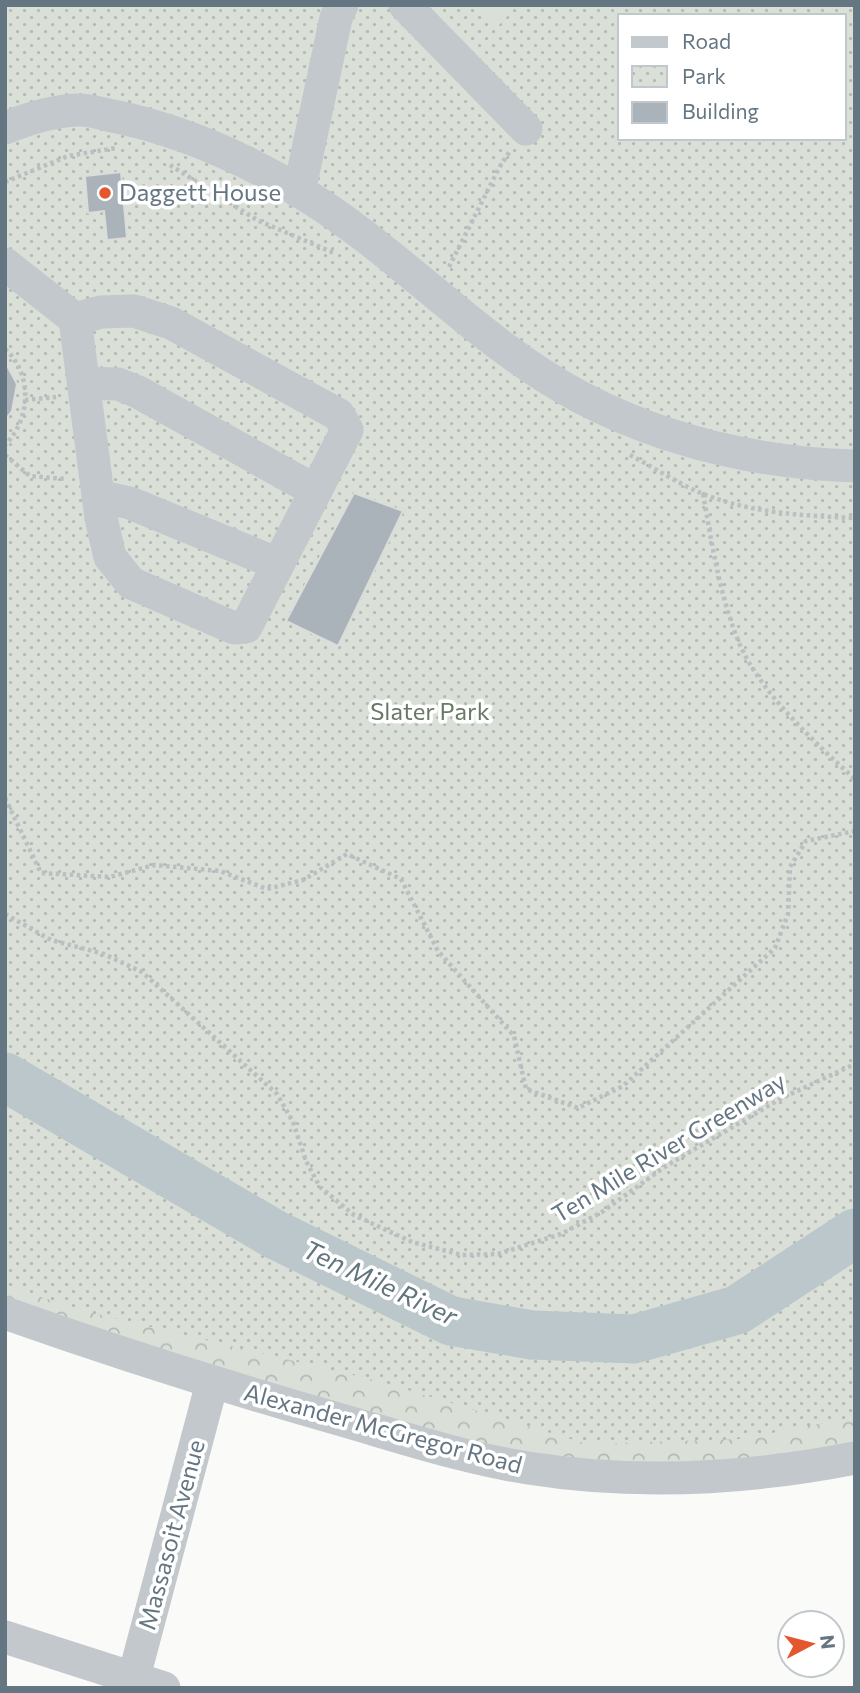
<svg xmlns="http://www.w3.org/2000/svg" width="860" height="1693" font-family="Commissioner,sans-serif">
  <defs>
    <pattern id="forest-crowns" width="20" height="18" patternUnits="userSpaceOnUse" patternTransform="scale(1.75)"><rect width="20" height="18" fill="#dadfd7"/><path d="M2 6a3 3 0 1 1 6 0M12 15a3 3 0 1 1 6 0" fill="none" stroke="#b4b9b4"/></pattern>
    <pattern id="park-dots" width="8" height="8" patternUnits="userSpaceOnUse" patternTransform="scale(1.75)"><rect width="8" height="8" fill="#dadfd7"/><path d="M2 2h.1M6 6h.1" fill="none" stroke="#b4b9b4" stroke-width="1.8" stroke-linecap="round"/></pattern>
  </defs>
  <rect width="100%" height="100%" fill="#fafaf8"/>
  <path fill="url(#forest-crowns)" d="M5,1127L855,1262V1457L596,1475L5,1323Z"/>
  <path fill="url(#park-dots)" fill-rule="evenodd" d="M5,5H855V1417L741,1439L587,1444L378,1381L80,1310L5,1285ZM620,16H844V138H620Z"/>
  <path fill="#dadfd7" d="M477,5H518L498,26Z"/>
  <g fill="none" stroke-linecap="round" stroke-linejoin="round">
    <path stroke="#bbc7cb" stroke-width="49" d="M5,1077L274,1234L451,1321L532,1335L634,1339L737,1310L855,1233"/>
  </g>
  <path fill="#aab3b9" stroke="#dcdcda" stroke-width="2" d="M121,172L127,238L107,240L104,211L88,213L85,176Z
    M5,362L17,384L12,411L5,420Z
    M354,493L403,511L338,646L286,621Z"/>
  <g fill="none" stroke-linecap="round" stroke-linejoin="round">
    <path stroke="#bbbfc2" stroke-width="4.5" stroke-dasharray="3.5 3.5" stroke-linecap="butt" d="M170,165L257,220L334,253
      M5,182L68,156L116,148
      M449,267L499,168L510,151
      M5,349C33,374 31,419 5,445
      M25,400L56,397
      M5,455L30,476L66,479
      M630,455C655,468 680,485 706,495C753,513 805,516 855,518
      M703,494C712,544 720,598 740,645C761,693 816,744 855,779
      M5,798L41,873L110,877L154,865L220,871L267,889L303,880L347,854L401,879L438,951L514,1036L526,1089L578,1108L623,1086L775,948L788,914L790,867L806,841L855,831
      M5,914L51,940L104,954L142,972L277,1094L293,1122L306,1161L320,1187L354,1215L412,1242L462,1255L498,1254L561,1234L602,1212L666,1166L782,1098L855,1064"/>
    <path stroke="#c3c8cc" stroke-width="33" d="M405,5L526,129
      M5,128C27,119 52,111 77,110C87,109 98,113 108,115C175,128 240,156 299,191C399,251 477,342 580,397C666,442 758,463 855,466
      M299,192L336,18L342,5
      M5,264L75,319L101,518L110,557L131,583L234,628L246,627L347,430L339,415L171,323L134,311L101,312L75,319
      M84,383L118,384L138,392L316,491
      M98,496L130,503L278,564
      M5,1313C115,1352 226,1387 338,1419C401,1437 464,1458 528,1468C635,1485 748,1479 855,1458
      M5,1637L164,1688
      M131,1688L212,1383"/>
  </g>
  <circle fill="#e4572e" stroke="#fff" stroke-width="2.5" cx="105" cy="193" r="7"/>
  <g text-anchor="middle" stroke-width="7" stroke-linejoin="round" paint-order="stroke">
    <g font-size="24" fill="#657683" stroke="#fff" text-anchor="start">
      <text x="119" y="201">Daggett House</text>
    </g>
    <g font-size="24" fill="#687a64" stroke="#fff">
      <text x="430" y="720">Slater Park</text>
    </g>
    <g font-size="24" fill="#657683" stroke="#fff">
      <text transform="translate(669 1148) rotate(-31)" y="8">Ten Mile River Greenway</text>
      <text transform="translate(383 1429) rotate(15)" y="8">Alexander McGregor Road</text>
      <text transform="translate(172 1535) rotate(-75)" y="8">Massasoit Avenue</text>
    </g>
    <g font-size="26" font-style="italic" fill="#60757c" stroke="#fff">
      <text transform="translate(380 1283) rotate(25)" y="9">Ten Mile River</text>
    </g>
  </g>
  <rect width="860" height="1693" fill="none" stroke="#657683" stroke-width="14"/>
  <rect x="618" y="14" width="228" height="126" fill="#ffffff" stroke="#c1c8cd" stroke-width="2"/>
  <rect x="632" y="37" width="35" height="10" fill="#c3c8cc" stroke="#c1c8cd" stroke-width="2"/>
  <text x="682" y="49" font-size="21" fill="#657683">Road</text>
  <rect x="632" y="66" width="35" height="21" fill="url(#park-dots)" stroke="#c1c8cd" stroke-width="2"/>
  <text x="682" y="84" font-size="21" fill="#657683">Park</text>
  <rect x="632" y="102" width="35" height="21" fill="#aab3b9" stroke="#c1c8cd" stroke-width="2"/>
  <text x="682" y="119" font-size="21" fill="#657683">Building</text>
  <g transform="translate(811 1644) rotate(83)"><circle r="33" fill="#ffffff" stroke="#c1c8cd" stroke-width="2"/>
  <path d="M0-5L12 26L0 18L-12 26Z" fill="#e4572e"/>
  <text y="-10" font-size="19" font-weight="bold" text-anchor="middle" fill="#657683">N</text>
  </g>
</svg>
